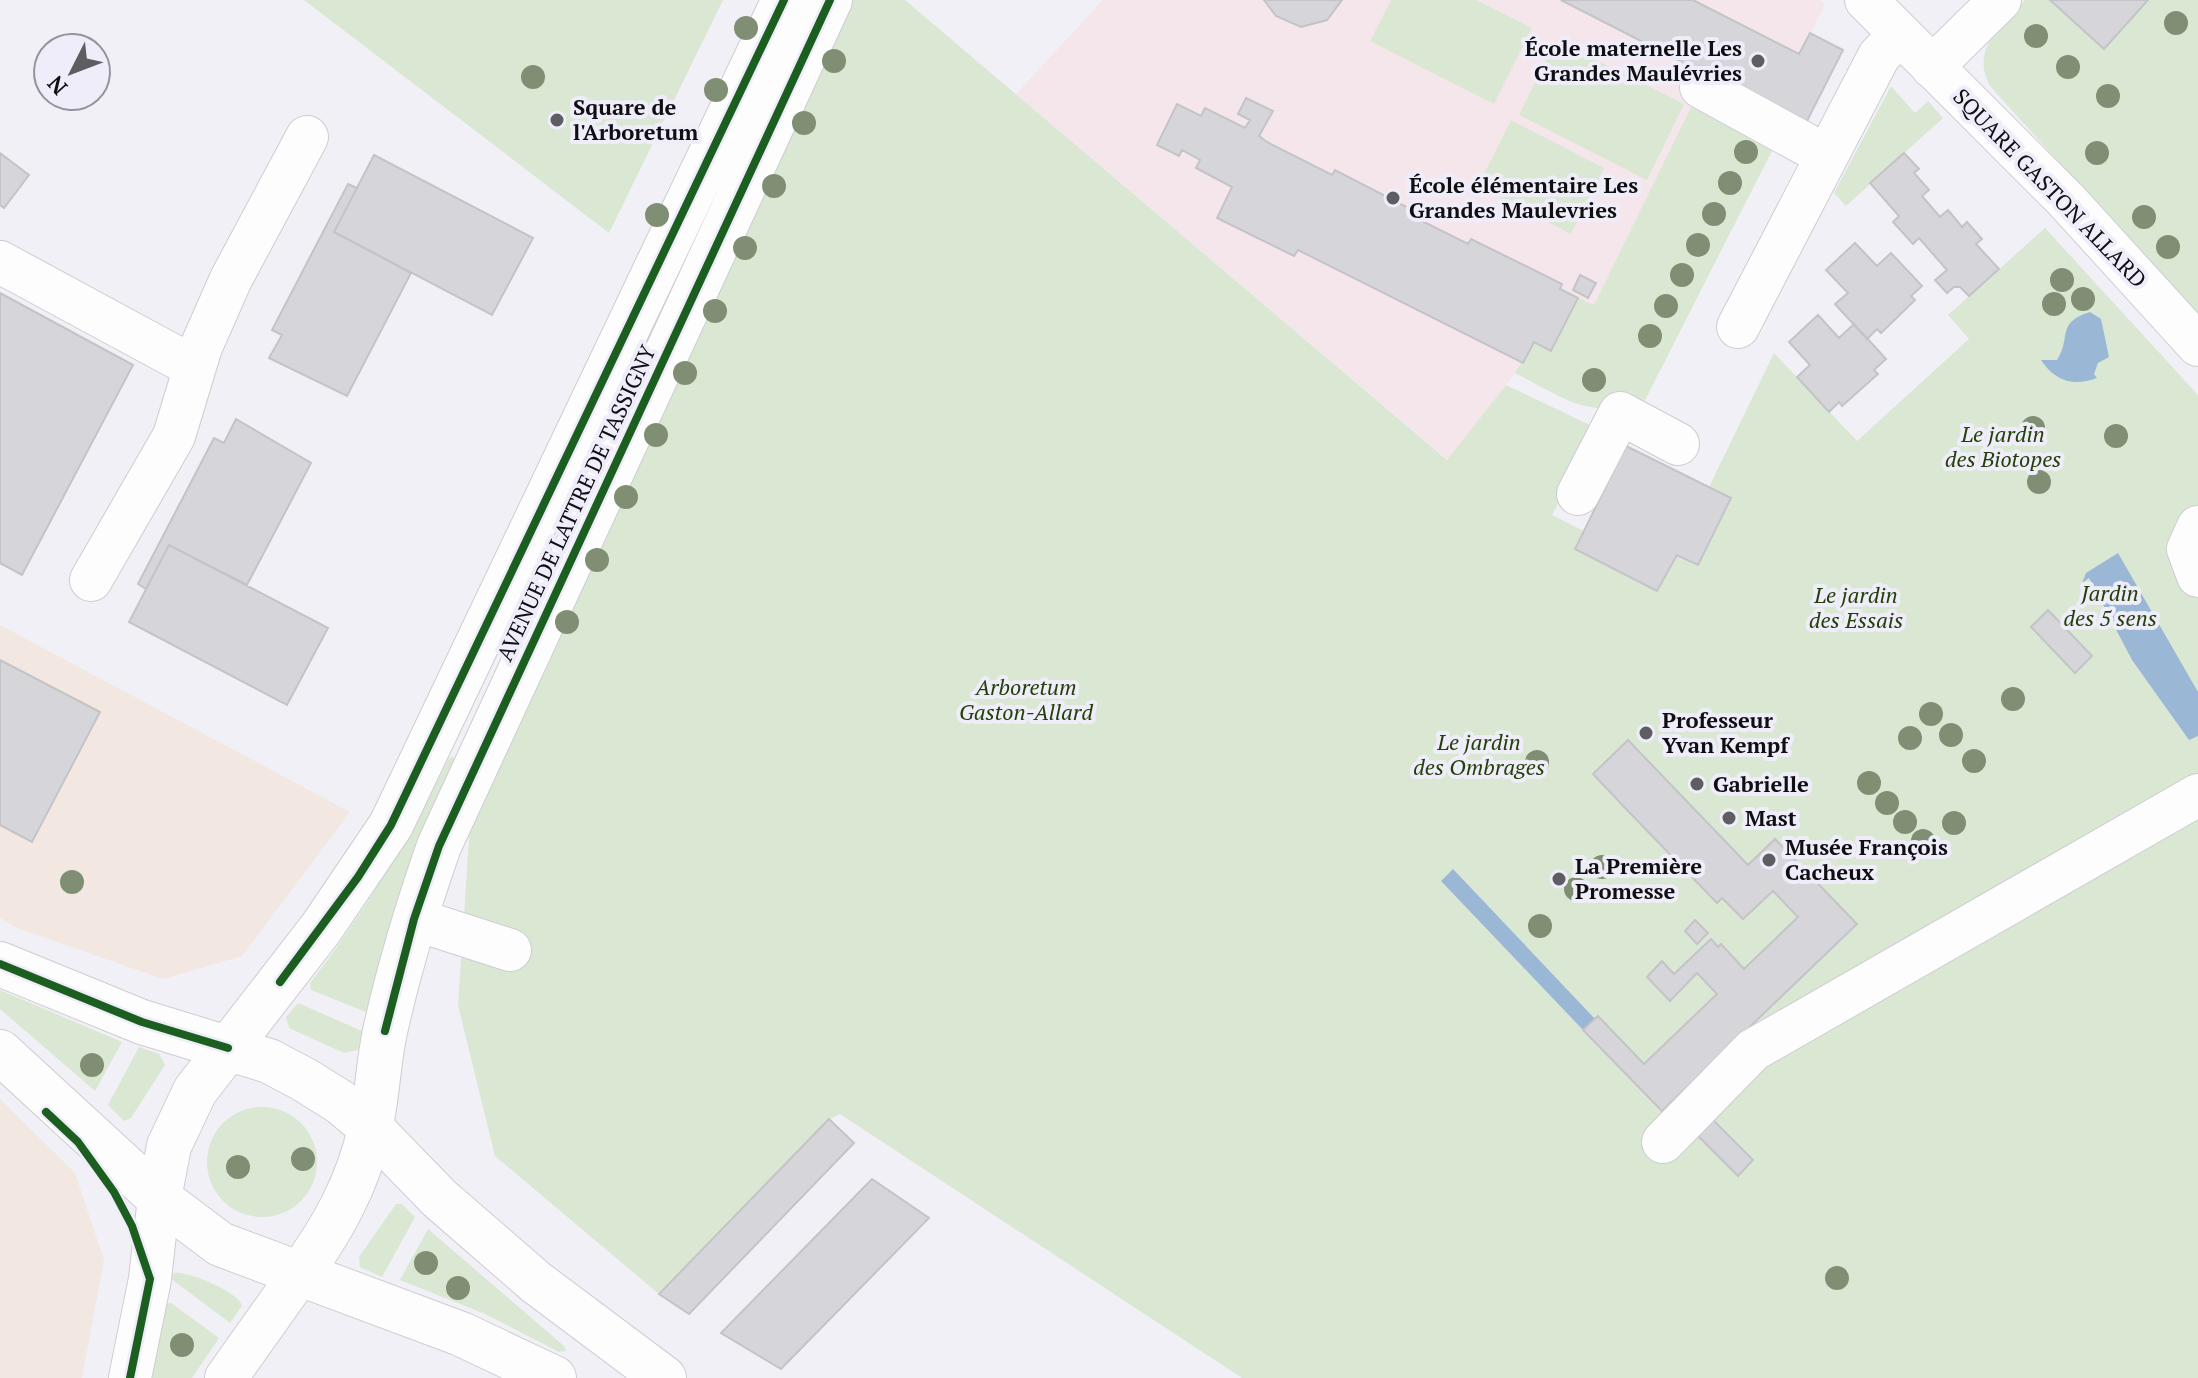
<svg xmlns="http://www.w3.org/2000/svg" width="2198" height="1378" font-family="'PT Serif',serif">
  <rect width="100%" height="100%" fill="#f0f0f6"/>
  <path fill="#f2e8e1" d="M0,625L350,812L242,956L163,979L17,928L0,918Z
    M0,1099L75,1173L104,1260L82,1378H0Z"/>
  <path fill="#f4e6ea" d="M1103,0H1821L1825,4L1810,33L1843,50L1805,125L1695,99L1594,306L1578,299L1551,351L1534,342L1523,363L1448,460L1016,94Z"/>
  <path fill="#dae8d3" d="M304,0H723L609,233Z
    M853,0H905L1447,460L1506,385L1598,429L1552,515L1584,531L1575,549L1657,591L1677,555L1698,564L1731,499L1709,487L1774,353L1857,441L1969,339L1948,315L2045,228L2198,395V1378H1242L840,1114L829,1119L659,1294L495,1156L458,1005L471,809Z
    M1391,0H1476L1532,28L1494,104L1370,41Z
    M2025,0H2050L2104,49L2148,0H2198V316L1990,86C1970,49 2001,26 2025,0Z
    M1556,40L1684,104L1647,180L1519,115Z
    M1891,86L1915,113L1928,101L1943,118L1846,206L1834,193Z
    M1695,99L1776,143L1642,406C1584,416 1565,399 1515,373L1534,342L1552,351L1578,298L1594,305Z
    M1511,120L1604,168L1571,234L1478,186Z
    M453,757L456,759L397,905L366,1012L311,990L310,983C364,914 410,837 449,758Z
    M0,990L122,1042L95,1091L0,1009Z
    M298,1003L362,1031L358,1050L344,1053L289,1028L286,1017Z
    M139,1047L159,1054L165,1065L131,1118L124,1121L108,1105Z
    M207 1162a55 55 0 1 1 110 0a55 55 0 1 1-110 0Z
    M396,1204H402L415,1217L382,1277L360,1267L359,1257Z
    M428,1229L564,1346L566,1351L559,1352L485,1314L400,1280Z
    M174,1273C188,1271 239,1292 242,1306L230,1323L170,1278Z
    M171,1303L219,1338L192,1378H152L166,1304Z"/>
  <path fill="#9bb7d6" d="M2090,312L2101,319L2109,357L2098,363L2094,374L2097,378C2073,387 2055,381 2041,360H2057C2072,337 2055,323 2090,312Z
    M2118,553L2198,692V736L2189,740L2132,660L2089,578L2082,583L2086,573Z
    M1453,869L1595,1019L1583,1030L1441,881Z"/>
  <path fill="#d6d6da" stroke="#c4c4c8" stroke-width="2" d="M1264,0H1342L1327,20L1301,27L1276,16Z
    M1561,0H1693L1799,54L1810,33L1843,50L1805,125Z
    M2050,0H2148L2104,49Z
    M1246,98L1273,111L1259,136L1267,142L1332,175L1335,170L1426,217L1424,222L1468,244L1471,239L1562,284L1560,289L1578,298L1551,351L1534,342L1523,363L1298,250L1294,256L1217,218L1232,187L1196,168L1200,160L1182,150L1179,156L1157,145L1177,104L1201,116L1205,108L1245,128L1250,120L1238,114Z
    M0,153L29,175L4,208L0,205Z
    M1904,153L1919,169L1914,173L1929,190L1922,196L1940,217L1948,210L1962,227L1967,222L1982,239L1976,244L1999,269L1969,296L1960,287H1954L1947,293L1935,280L1947,270L1919,238L1913,244L1893,222L1899,216L1870,183Z
    M374,155L533,238L492,315L334,232Z
    M348,184L357,188L334,232L411,273L347,396L269,358L282,335L272,330Z
    M1855,243L1877,266L1891,253L1922,286L1911,296L1915,300L1881,333L1877,329L1867,339L1835,304L1848,293L1826,270Z
    M1580,275L1596,283L1588,298L1573,290Z
    M0,293L133,365L22,575L0,563Z
    M1818,315L1839,338L1854,324L1886,359L1874,370L1878,374L1842,406L1839,402L1829,412L1797,377L1810,365L1789,342Z
    M236,419L311,463L247,585L169,545L146,589L138,584L214,438L224,443Z
    M1626,446L1731,498L1698,565L1677,555L1657,591L1575,549Z
    M169,545L328,628L287,705L129,622Z
    M2048,610L2092,656L2075,673L2031,627Z
    M0,660L100,712L32,842L0,825Z
    M1628,740L1748,865L1775,839L1857,924L1662,1111L1583,1030L1598,1016L1644,1064L1717,994L1697,973L1670,1001L1647,977L1662,961L1674,974L1711,939L1718,947L1721,944L1744,969L1798,917L1773,891L1743,919L1722,898L1717,903L1628,811L1593,774Z
    M1695,920L1708,933L1697,944L1685,931Z
    M1710,1117L1753,1160L1738,1176L1695,1133Z
    M829,1119L854,1143L689,1314L659,1294Z
    M872,1179L929,1218L781,1369L721,1333Z"/>
  <g fill="none" stroke-linecap="round" stroke-linejoin="round">
    <defs>
      <path id="minor" d="M1866,0L2066,200L2198,345
        M1932,67L2000,0
        M1701,87L1827,156
        M0,262L194,367
        M1738,327L1879,56L1900,34
        M1578,494L1620,413L1678,444
        M2198,527L2188,549L2198,576
        M91,580L174,436L201,347L231,279L307,137
        M414,919L510,950
        M1663,1142L1753,1050L2198,795
        M130,1378L150,1279L159,1198
        M226,1378L299,1275"/>
      <path id="major" d="M0,964L142,1022L269,1061L305,1080L340,1102L371,1128L439,1198L537,1283L664,1378
        M0,1052L159,1198L220,1244L461,1334L554,1378
        M159,1198L169,1146L195,1091L322,927L391,825L784,0
        M299,1275C332,1230 358,1184 370,1129C378,1095 378,1060 386,1027C400,965 418,906 439,846L830,0"/>
    </defs>
    <use href="#minor" stroke="#cdcdd2" stroke-width="44"/>
    <use href="#major" stroke="#cdcdd2" stroke-width="46"/>
    <use href="#minor" stroke="#fdfdfe" stroke-width="42"/>
    <use href="#major" stroke="#fdfdfe" stroke-width="44"/>
    <defs>
      <path id="cycleway" d="M0,964L142,1022L228,1048
        M280,982L358,877L391,825L784,0
        M385,1031L414,919L439,846L830,0
        M46,1112L78,1142L114,1192L132,1226L150,1279L130,1378"/>
    </defs>
    <use href="#cycleway" stroke="#eeedf9" stroke-width="13"/>
    <use href="#cycleway" stroke="#1b5e20" stroke-width="8"/>
  </g>
  <g fill="#808f73">
    <circle cx="2176" cy="23" r="12"/>
    <circle cx="746" cy="28" r="12"/>
    <circle cx="2036" cy="36" r="12"/>
    <circle cx="834" cy="61" r="12"/>
    <circle cx="2068" cy="67" r="12"/>
    <circle cx="533" cy="77" r="12"/>
    <circle cx="716" cy="90" r="12"/>
    <circle cx="2108" cy="96" r="12"/>
    <circle cx="804" cy="123" r="12"/>
    <circle cx="1746" cy="152" r="12"/>
    <circle cx="2097" cy="153" r="12"/>
    <circle cx="1730" cy="183" r="12"/>
    <circle cx="774" cy="186" r="12"/>
    <circle cx="1714" cy="214" r="12"/>
    <circle cx="657" cy="215" r="12"/>
    <circle cx="2144" cy="217" r="12"/>
    <circle cx="1698" cy="245" r="12"/>
    <circle cx="2168" cy="247" r="12"/>
    <circle cx="745" cy="248" r="12"/>
    <circle cx="1682" cy="275" r="12"/>
    <circle cx="2062" cy="280" r="12"/>
    <circle cx="2083" cy="299" r="12"/>
    <circle cx="2054" cy="304" r="12"/>
    <circle cx="1666" cy="306" r="12"/>
    <circle cx="715" cy="311" r="12"/>
    <circle cx="1650" cy="336" r="12"/>
    <circle cx="685" cy="373" r="12"/>
    <circle cx="1594" cy="380" r="12"/>
    <circle cx="2033" cy="428" r="12"/>
    <circle cx="656" cy="435" r="12"/>
    <circle cx="2116" cy="436" r="12"/>
    <circle cx="2039" cy="482" r="12"/>
    <circle cx="626" cy="497" r="12"/>
    <circle cx="597" cy="560" r="12"/>
    <circle cx="567" cy="622" r="12"/>
    <circle cx="2013" cy="699" r="12"/>
    <circle cx="1931" cy="714" r="12"/>
    <circle cx="1951" cy="735" r="12"/>
    <circle cx="1910" cy="738" r="12"/>
    <circle cx="1974" cy="761" r="12"/>
    <circle cx="1537" cy="762" r="12"/>
    <circle cx="1869" cy="783" r="12"/>
    <circle cx="1887" cy="803" r="12"/>
    <circle cx="1905" cy="822" r="12"/>
    <circle cx="1954" cy="823" r="12"/>
    <circle cx="1923" cy="841" r="12"/>
    <circle cx="1602" cy="867" r="12"/>
    <circle cx="72" cy="882" r="12"/>
    <circle cx="1576" cy="889" r="12"/>
    <circle cx="1540" cy="926" r="12"/>
    <circle cx="92" cy="1065" r="12"/>
    <circle cx="303" cy="1159" r="12"/>
    <circle cx="238" cy="1167" r="12"/>
    <circle cx="426" cy="1263" r="12"/>
    <circle cx="1837" cy="1278" r="12"/>
    <circle cx="458" cy="1288" r="12"/>
    <circle cx="182" cy="1345" r="12"/>
  </g>
  <g fill="#5e5e62" stroke="#eeedf9" stroke-width="3">
    <circle cx="1758" cy="61" r="8"/>
    <circle cx="557" cy="120" r="8"/>
    <circle cx="1393" cy="198" r="8"/>
    <circle cx="1646" cy="733" r="8"/>
    <circle cx="1697" cy="784" r="8"/>
    <circle cx="1729" cy="818" r="8"/>
    <circle cx="1769" cy="860" r="8"/>
    <circle cx="1559" cy="879" r="8"/>
  </g>
  <g text-anchor="middle" stroke-width="8" stroke-linejoin="round" paint-order="stroke">
    <g font-size="22" font-weight="bold" fill="#0f0f12" stroke="#eeedf9" text-anchor="start">
      <text x="1742" y="56" text-anchor="end">École maternelle Les<tspan x="1742" dy="25">Grandes Maulévries</tspan></text>
      <text x="573" y="115">Square de<tspan x="573" dy="25">l'Arboretum</tspan></text>
      <text x="1409" y="193">École élémentaire Les<tspan x="1409" dy="25">Grandes Maulevries</tspan></text>
      <text x="1662" y="728">Professeur<tspan x="1662" dy="25">Yvan Kempf</tspan></text>
      <text x="1713" y="792">Gabrielle</text>
      <text x="1745" y="826">Mast</text>
      <text x="1785" y="855">Musée François<tspan x="1785" dy="25">Cacheux</tspan></text>
      <text x="1575" y="874">La Première<tspan x="1575" dy="25">Promesse</tspan></text>
    </g>
    <g font-size="22" fill="#0f0f12" stroke="#eeedf9">
      <text transform="translate(2050 188) rotate(46)" y="8">SQUARE GASTON ALLARD</text>
      <text transform="translate(576 503) rotate(-65)" y="8">AVENUE DE LATTRE DE TASSIGNY</text>
    </g>
    <g font-size="22" font-style="italic" fill="#244008" stroke="#eeedf9">
      <text x="2003" y="442">Le jardin<tspan x="2003" dy="25">des Biotopes</tspan></text>
      <text x="2110" y="601">Jardin<tspan x="2110" dy="25">des 5 sens</tspan></text>
      <text x="1856" y="603">Le jardin<tspan x="1856" dy="25">des Essais</tspan></text>
      <text x="1026" y="695">Arboretum<tspan x="1026" dy="25">Gaston-Allard</tspan></text>
      <text x="1479" y="750">Le jardin<tspan x="1479" dy="25">des Ombrages</tspan></text>
    </g>
  </g>
  <g transform="translate(72 72) rotate(228)"><circle r="38" fill="#eeedf9" stroke="#95949d" stroke-width="2"/>
  <path d="M0-6L14 30L0 20L-14 30Z" fill="#5e5e62"/>
  <text y="-12" font-size="22" font-weight="bold" text-anchor="middle" fill="#0f0f12">N</text>
  </g>
</svg>
